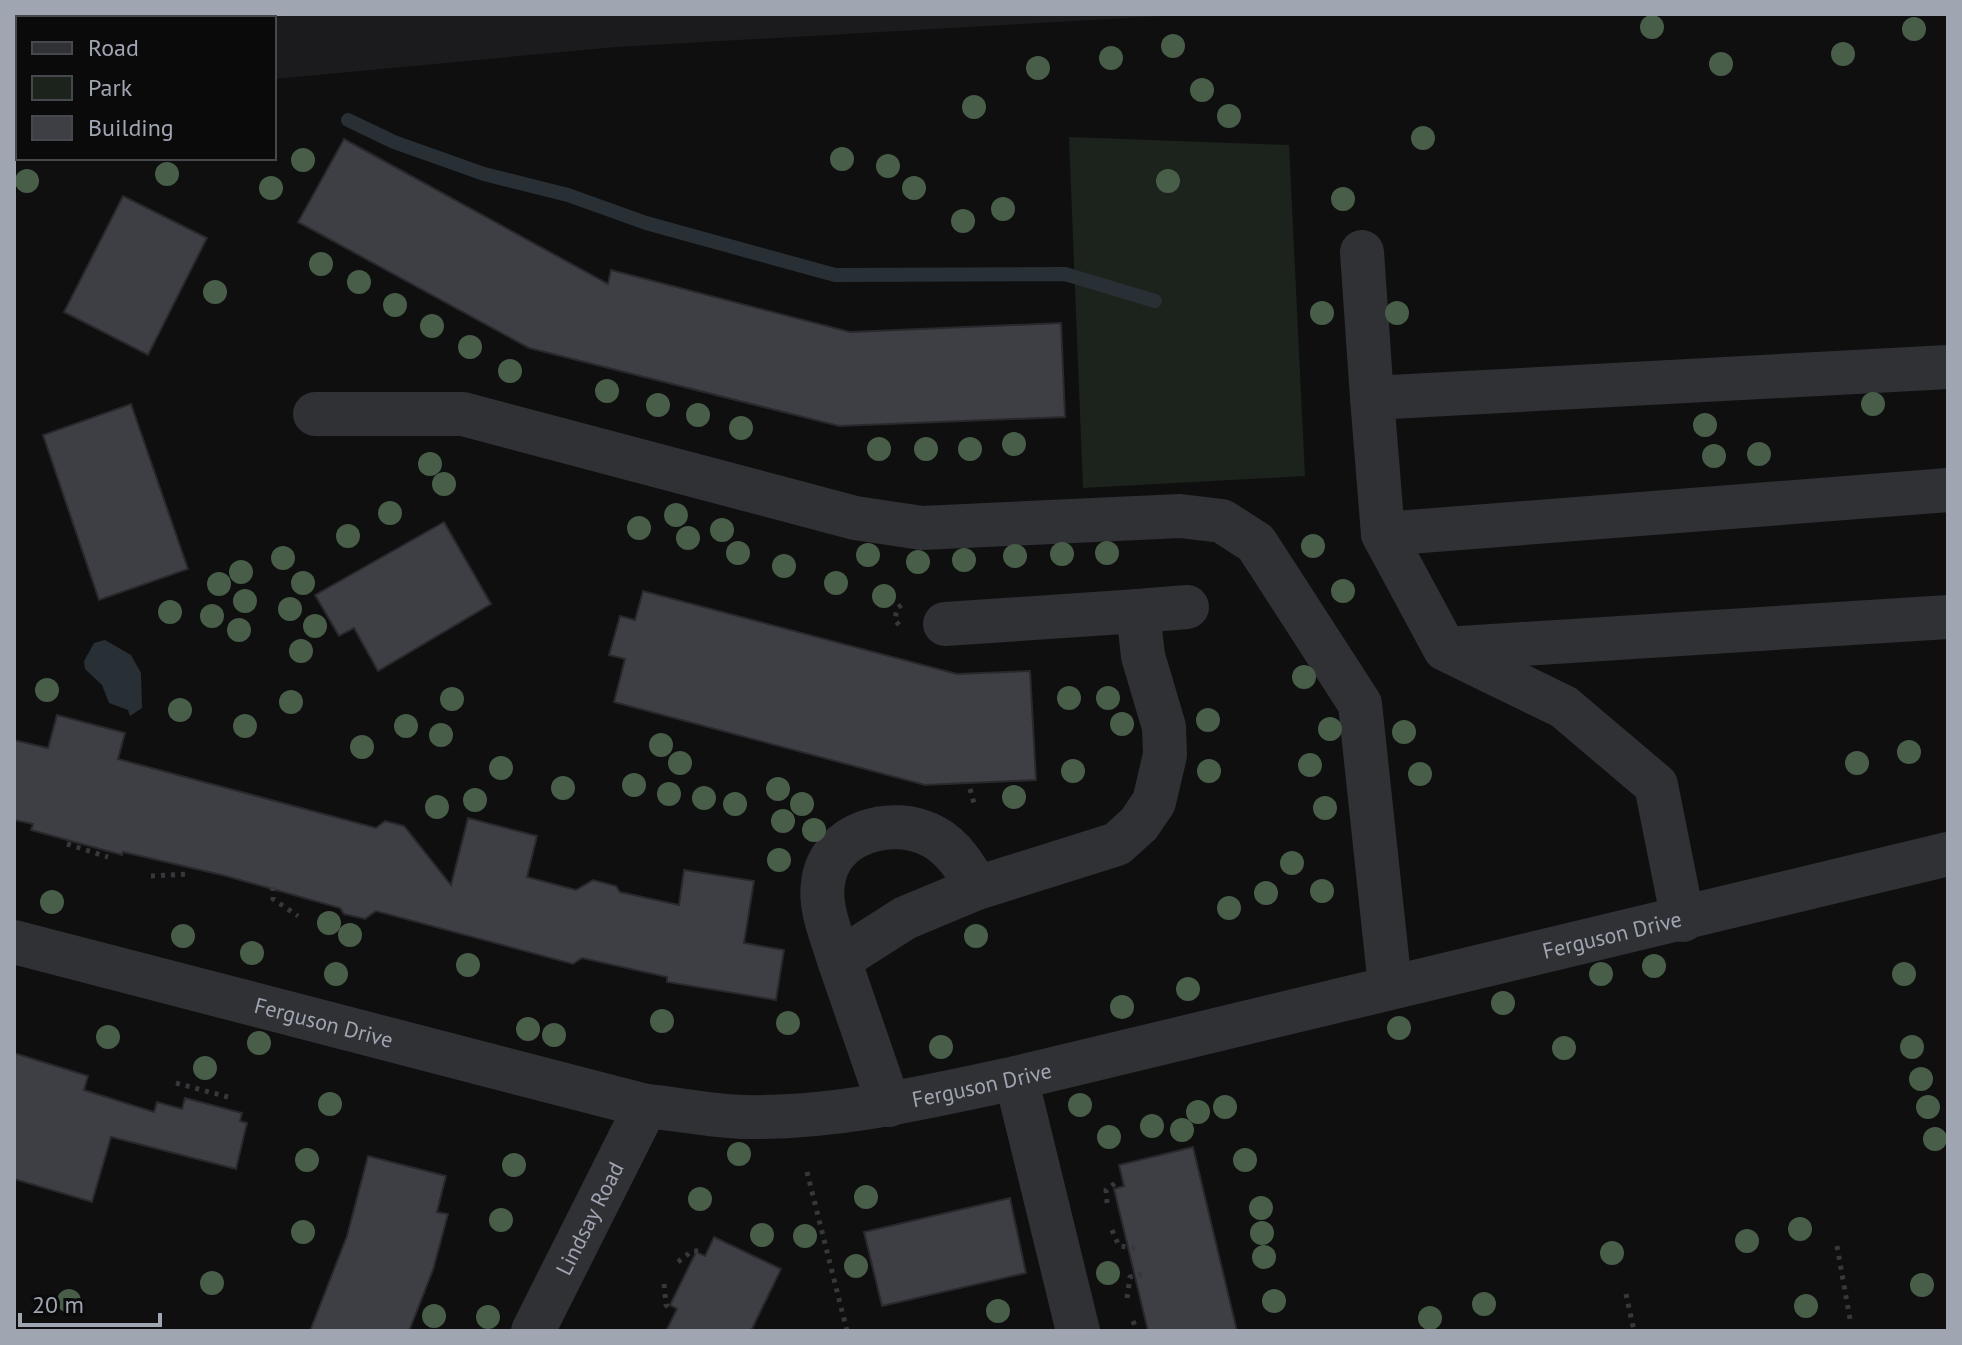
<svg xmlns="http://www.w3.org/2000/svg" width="1962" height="1345" font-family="'PT Sans',sans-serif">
  <rect width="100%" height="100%" fill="#0f0f10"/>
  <path fill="#1b1b1d" d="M14,14H1197L616,47L274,79V18H18V103H14Z"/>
  <path fill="#1b231c" d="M1069,137L1289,145L1305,476L1083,488Z"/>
  <path fill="#283036" d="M105,640L131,655L141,673L142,708L130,716L128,710L109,703L102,685L85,669L84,661L94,643Z"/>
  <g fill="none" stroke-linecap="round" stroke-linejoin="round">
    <path stroke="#283036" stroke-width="14" d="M348,120L394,142L484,174L568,195L646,223L835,275L1065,274L1155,301"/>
  </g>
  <path fill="#3e3f44" stroke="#29292d" stroke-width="2" d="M344,139L608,284L611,270L850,332L1061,323L1065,417L839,426L529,348L298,222Z
    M123,196L207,238L148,355L64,312Z
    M131,404L188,569L99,600L43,435Z
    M444,522L491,604L378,671L354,628L339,636L315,595Z
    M643,591L957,674L1030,671L1036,780L925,785L614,702L625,659L609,655L620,616L635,620Z
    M57,715L125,733L118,759L376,828L385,821L404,826L451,885L468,818L537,836L527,877L576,890L593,880L616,886L620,892L679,905L684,870L754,881L744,943L784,950L776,1000L667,982V977L582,958L573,964L376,911L365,919L344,914L340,908L226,876L123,852L122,855L31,830L33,824L14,820V740L48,748Z
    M14,1053L88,1076L84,1090L154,1112L157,1102L182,1109L185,1098L242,1113L240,1121L247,1123L236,1169L111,1137L92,1202L14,1179Z
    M1193,1147L1237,1331H1148L1114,1189L1124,1186L1119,1165Z
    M368,1156L446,1176L437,1212L448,1214L433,1270L409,1331H310L347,1236Z
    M1010,1198L1026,1273L882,1306L864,1232Z
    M714,1237L781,1269L751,1331H666L677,1309L670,1305L696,1252L705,1256Z"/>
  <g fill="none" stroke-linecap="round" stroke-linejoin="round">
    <path stroke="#36383c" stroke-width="5" stroke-dasharray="4 6" stroke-linecap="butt" d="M899,625L895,620L897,608L903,604
      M970,789L975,807
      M67,844L108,857
      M151,876L190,874
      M273,887V899L298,916
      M176,1083L228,1097
      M807,1172L847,1331
      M1107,1203L1106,1190L1118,1181
      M1112,1230L1119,1246L1136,1248
      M1837,1246L1850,1319
      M678,1262L692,1251H703
      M664,1284L666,1305L672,1311
      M1626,1294L1634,1331
      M1127,1298L1130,1277L1142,1274
      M1133,1321L1137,1331"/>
    <g stroke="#303135" stroke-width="44">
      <path d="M1362,252L1372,398"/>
      <path d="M1948,367L1372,398L1383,534L1445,649L1948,617"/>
      <path d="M315,414H463L855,518L922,528L1180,516L1222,521L1256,543L1360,704L1390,986"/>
      <path d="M1383,534L1948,490"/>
      <path d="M1138,611L1187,607"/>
      <path d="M1447,650L1564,707L1656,785L1683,920"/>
      <path id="s1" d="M14,942L646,1106C678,1109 711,1116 744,1117C836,1119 926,1097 1016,1078L1948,854"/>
      <path d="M839,960C832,936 819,908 823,883C829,832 893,814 934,837C954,848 966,868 977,888"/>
      <path d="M1016,1078L1078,1331"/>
      <path d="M889,1105L839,960L905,918L977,888L1117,844L1139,824L1154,802L1165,755L1164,727L1143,656L1138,611L945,624"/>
      <path id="s2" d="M533,1331L646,1106"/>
    </g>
  </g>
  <g fill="#485e49">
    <circle cx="1652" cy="27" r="12"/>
    <circle cx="1914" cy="29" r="12"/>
    <circle cx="1173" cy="46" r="12"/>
    <circle cx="1843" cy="54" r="12"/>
    <circle cx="1111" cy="58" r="12"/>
    <circle cx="1721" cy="64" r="12"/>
    <circle cx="1038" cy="68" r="12"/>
    <circle cx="1202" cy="90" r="12"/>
    <circle cx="974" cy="107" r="12"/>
    <circle cx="1229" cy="116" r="12"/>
    <circle cx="1423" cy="138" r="12"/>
    <circle cx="842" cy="159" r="12"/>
    <circle cx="303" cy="160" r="12"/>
    <circle cx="888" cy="166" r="12"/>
    <circle cx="167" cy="174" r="12"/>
    <circle cx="27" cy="181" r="12"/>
    <circle cx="1168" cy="181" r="12"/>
    <circle cx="271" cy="188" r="12"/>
    <circle cx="914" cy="188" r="12"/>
    <circle cx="1343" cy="199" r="12"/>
    <circle cx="1003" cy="209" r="12"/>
    <circle cx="963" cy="221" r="12"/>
    <circle cx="321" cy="264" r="12"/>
    <circle cx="359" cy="282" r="12"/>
    <circle cx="215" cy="292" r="12"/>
    <circle cx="395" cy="305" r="12"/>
    <circle cx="1322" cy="313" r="12"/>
    <circle cx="1397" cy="313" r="12"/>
    <circle cx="432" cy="326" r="12"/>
    <circle cx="470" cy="347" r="12"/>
    <circle cx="510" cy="371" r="12"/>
    <circle cx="607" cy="391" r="12"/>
    <circle cx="1873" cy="404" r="12"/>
    <circle cx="658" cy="405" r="12"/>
    <circle cx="698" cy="415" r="12"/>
    <circle cx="1705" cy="425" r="12"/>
    <circle cx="741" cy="428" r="12"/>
    <circle cx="1014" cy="444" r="12"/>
    <circle cx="879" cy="449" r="12"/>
    <circle cx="926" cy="449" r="12"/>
    <circle cx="970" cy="449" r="12"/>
    <circle cx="1759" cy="454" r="12"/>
    <circle cx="1714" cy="456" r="12"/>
    <circle cx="430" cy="464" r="12"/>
    <circle cx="444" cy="484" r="12"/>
    <circle cx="390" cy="513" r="12"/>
    <circle cx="676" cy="515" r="12"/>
    <circle cx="639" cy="528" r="12"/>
    <circle cx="722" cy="530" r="12"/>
    <circle cx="348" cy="536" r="12"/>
    <circle cx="688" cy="538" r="12"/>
    <circle cx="1313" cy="546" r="12"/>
    <circle cx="738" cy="553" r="12"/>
    <circle cx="1107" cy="553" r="12"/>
    <circle cx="1062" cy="554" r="12"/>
    <circle cx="868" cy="555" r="12"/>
    <circle cx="1015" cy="556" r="12"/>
    <circle cx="283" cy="558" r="12"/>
    <circle cx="964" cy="560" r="12"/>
    <circle cx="918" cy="562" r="12"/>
    <circle cx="784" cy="566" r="12"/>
    <circle cx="241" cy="572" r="12"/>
    <circle cx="303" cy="583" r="12"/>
    <circle cx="836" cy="583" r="12"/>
    <circle cx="219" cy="584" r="12"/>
    <circle cx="1343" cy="591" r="12"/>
    <circle cx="884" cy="596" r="12"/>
    <circle cx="245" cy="601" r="12"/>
    <circle cx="290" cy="609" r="12"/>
    <circle cx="170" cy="612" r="12"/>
    <circle cx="212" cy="616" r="12"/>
    <circle cx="315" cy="626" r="12"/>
    <circle cx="239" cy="630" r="12"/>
    <circle cx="301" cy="651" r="12"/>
    <circle cx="1304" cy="677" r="12"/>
    <circle cx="47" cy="690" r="12"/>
    <circle cx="1069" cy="698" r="12"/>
    <circle cx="1108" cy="698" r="12"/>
    <circle cx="452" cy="699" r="12"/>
    <circle cx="291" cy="702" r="12"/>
    <circle cx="180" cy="710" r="12"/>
    <circle cx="1208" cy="720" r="12"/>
    <circle cx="1122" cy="724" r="12"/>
    <circle cx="245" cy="726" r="12"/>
    <circle cx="406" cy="726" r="12"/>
    <circle cx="1330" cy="729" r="12"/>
    <circle cx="1404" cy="732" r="12"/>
    <circle cx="441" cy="735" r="12"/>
    <circle cx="661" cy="745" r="12"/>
    <circle cx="362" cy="747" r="12"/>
    <circle cx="1909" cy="752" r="12"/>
    <circle cx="680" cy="763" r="12"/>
    <circle cx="1857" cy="763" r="12"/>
    <circle cx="1310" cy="765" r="12"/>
    <circle cx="501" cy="768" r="12"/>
    <circle cx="1073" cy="771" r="12"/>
    <circle cx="1209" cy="771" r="12"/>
    <circle cx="1420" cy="774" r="12"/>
    <circle cx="634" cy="785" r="12"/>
    <circle cx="563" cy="788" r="12"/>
    <circle cx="778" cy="789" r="12"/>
    <circle cx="669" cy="794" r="12"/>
    <circle cx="1014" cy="797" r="12"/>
    <circle cx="704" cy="798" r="12"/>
    <circle cx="475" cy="800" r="12"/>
    <circle cx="735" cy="804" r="12"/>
    <circle cx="802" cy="804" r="12"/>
    <circle cx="437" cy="807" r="12"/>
    <circle cx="1325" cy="808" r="12"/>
    <circle cx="783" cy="821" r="12"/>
    <circle cx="814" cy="830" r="12"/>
    <circle cx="779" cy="860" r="12"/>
    <circle cx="1292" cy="863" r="12"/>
    <circle cx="1322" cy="891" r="12"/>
    <circle cx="1266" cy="893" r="12"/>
    <circle cx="52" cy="902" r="12"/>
    <circle cx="1229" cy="908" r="12"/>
    <circle cx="329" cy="923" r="12"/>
    <circle cx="350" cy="935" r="12"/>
    <circle cx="183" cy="936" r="12"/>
    <circle cx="976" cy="936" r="12"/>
    <circle cx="252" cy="953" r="12"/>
    <circle cx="468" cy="965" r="12"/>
    <circle cx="1654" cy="966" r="12"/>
    <circle cx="336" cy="974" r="12"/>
    <circle cx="1601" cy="974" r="12"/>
    <circle cx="1904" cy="974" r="12"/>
    <circle cx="1188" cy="989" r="12"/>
    <circle cx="1503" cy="1003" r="12"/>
    <circle cx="1122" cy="1007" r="12"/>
    <circle cx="662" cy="1021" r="12"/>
    <circle cx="788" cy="1023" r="12"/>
    <circle cx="1399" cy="1028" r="12"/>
    <circle cx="528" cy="1029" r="12"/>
    <circle cx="554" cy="1035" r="12"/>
    <circle cx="108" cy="1037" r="12"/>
    <circle cx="259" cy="1043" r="12"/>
    <circle cx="941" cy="1047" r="12"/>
    <circle cx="1912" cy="1047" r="12"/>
    <circle cx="1564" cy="1048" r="12"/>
    <circle cx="205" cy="1068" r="12"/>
    <circle cx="1921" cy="1079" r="12"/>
    <circle cx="330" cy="1104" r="12"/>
    <circle cx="1080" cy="1105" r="12"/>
    <circle cx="1225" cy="1107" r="12"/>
    <circle cx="1928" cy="1107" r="12"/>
    <circle cx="1198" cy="1112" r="12"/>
    <circle cx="1152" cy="1126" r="12"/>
    <circle cx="1182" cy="1130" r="12"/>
    <circle cx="1109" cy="1137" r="12"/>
    <circle cx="1935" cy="1139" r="12"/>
    <circle cx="739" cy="1154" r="12"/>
    <circle cx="307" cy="1160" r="12"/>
    <circle cx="1245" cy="1160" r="12"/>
    <circle cx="514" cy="1165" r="12"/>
    <circle cx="866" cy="1197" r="12"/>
    <circle cx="700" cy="1199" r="12"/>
    <circle cx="1261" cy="1208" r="12"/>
    <circle cx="501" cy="1220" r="12"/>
    <circle cx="1800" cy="1229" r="12"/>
    <circle cx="303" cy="1232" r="12"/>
    <circle cx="1262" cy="1233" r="12"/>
    <circle cx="762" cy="1235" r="12"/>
    <circle cx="805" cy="1236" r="12"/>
    <circle cx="1747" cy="1241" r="12"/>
    <circle cx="1612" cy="1253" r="12"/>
    <circle cx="1264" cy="1257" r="12"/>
    <circle cx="856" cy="1266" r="12"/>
    <circle cx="1108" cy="1273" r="12"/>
    <circle cx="212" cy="1283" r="12"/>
    <circle cx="1922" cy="1285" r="12"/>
    <circle cx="69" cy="1301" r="12"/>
    <circle cx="1274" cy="1301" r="12"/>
    <circle cx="1484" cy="1304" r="12"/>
    <circle cx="1806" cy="1306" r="12"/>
    <circle cx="998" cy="1311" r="12"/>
    <circle cx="434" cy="1316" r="12"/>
    <circle cx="488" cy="1317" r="12"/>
    <circle cx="1430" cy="1318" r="12"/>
  </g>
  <g text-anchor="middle" stroke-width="6" stroke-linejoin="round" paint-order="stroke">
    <g font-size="22" fill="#a0a5b2" stroke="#0a0a0b">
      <text dy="8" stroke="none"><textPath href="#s1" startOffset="1640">Ferguson Drive</textPath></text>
      <text dy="8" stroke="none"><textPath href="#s1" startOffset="320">Ferguson Drive</textPath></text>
      <text dy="8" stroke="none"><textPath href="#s1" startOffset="992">Ferguson Drive</textPath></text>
      <text dy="8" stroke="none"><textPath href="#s2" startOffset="126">Lindsay Road</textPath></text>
    </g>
  </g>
  <rect width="1962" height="1345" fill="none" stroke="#a0a5b2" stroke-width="32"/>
  <rect x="16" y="16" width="260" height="144" fill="#0a0a0b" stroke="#46484e" stroke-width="2"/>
  <rect x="32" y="42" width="40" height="12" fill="#303135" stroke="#46484e" stroke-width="2"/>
  <text x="88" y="56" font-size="24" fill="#a0a5b2">Road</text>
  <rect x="32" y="76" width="40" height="24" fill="#1b231c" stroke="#46484e" stroke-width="2"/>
  <text x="88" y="96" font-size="24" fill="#a0a5b2">Park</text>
  <rect x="32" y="116" width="40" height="24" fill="#3e3f44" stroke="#46484e" stroke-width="2"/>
  <text x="88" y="136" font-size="24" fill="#a0a5b2">Building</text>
  <path d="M20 1313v12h140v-12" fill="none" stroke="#a0a5b2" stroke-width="4"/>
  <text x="32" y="1313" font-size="24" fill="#a0a5b2" stroke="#0a0a0b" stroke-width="6" paint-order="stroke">20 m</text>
</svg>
